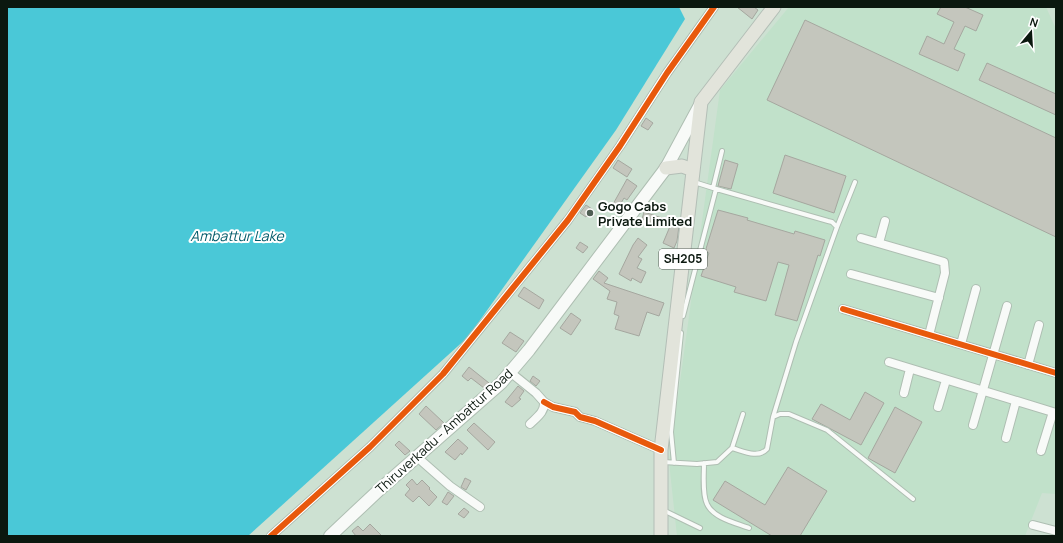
<svg xmlns="http://www.w3.org/2000/svg" width="1063" height="543" font-family="Manrope,sans-serif">
  <rect width="100%" height="100%" fill="#cde1d2"/>
  <path fill="#c1e1ca" d="M789,7H1046L1056,29V494L1042,493L1025,536H677L669,462L720,90Z"/>
  <path fill="#4ac8d7" d="M7,7H679L685,19L616,130L468,337L248,536H7Z"/>
  <path fill="#c4c6bd" stroke="#a5a79f" d="M737,7H754L758,10L752,19Z
    M941,7H965L983,15L976,31L965,26L954,49L965,54L958,71L919,54L927,36L944,44L954,22L937,14Z
    M805,20L1056,138V237L767,100Z
    M987,63L1056,94V115L979,80Z
    M646,118L653,123L648,130L641,126Z
    M785,155L846,176L834,213L773,193Z
    M618,160L632,169L627,177L613,168Z
    M725,160L738,164L731,189L718,186Z
    M627,179L637,186L627,200L624,198L617,210L612,206Z
    M586,205L592,209L586,217L580,213Z
    M718,210L748,218L747,220L794,234L795,231L825,240L820,256L818,255L797,321L775,315L789,265L778,262L766,301L734,292L736,287L701,276L709,253L705,252Z
    M644,212L662,218L660,226L642,219Z
    M671,224L679,226L677,241L674,248L663,243Z
    M638,238L647,245L638,257L642,259L637,268L646,272L641,283L632,278L631,281L619,274L633,245Z
    M580,242L588,247L583,253L576,248Z
    M599,271L608,278L604,283L664,303L659,316L647,312L639,336L615,329L619,316L614,314L617,302L607,299L610,291L593,279Z
    M524,287L544,300L539,309L518,296Z
    M571,313L581,320L571,335L560,328Z
    M510,332L524,341L516,352L502,343Z
    M469,367L489,383L484,388L471,378L468,381L462,376Z
    M533,376L540,381L536,386L530,381Z
    M518,386L524,391L519,398L521,399L512,407L505,402Z
    M865,392L884,403L861,445L812,419L821,404L850,420Z
    M426,406L444,423L436,430L419,414Z
    M895,407L922,422L895,473L868,458Z
    M474,423L495,442L488,450L467,430Z
    M458,439L468,448L462,455L461,453L455,460L445,452Z
    M399,441L410,451L405,455L395,445Z
    M788,467L827,491L800,536H772L713,500L725,481L765,505Z
    M465,478L471,481L466,490L461,487Z
    M412,479L417,485L422,480L430,488L429,489L437,497L429,506L419,496L413,502L405,495L410,489L406,485Z
    M448,492L454,496L447,505L442,502Z
    M464,508L469,512L464,518L458,514Z
    M370,524L382,536H356L352,531L358,526L363,531Z"/>
  <g fill="none" stroke-linecap="round" stroke-linejoin="round">
    <defs>
      <path id="service" d="M722,151L713,188L828,221L832,222L837,227L855,182
        M694,182L713,188
        M683,316L716,189
        M773,417L796,342L837,227
        M732,448C743,451 758,459 767,449L773,417L780,414H789L827,430L913,499
        M663,462L697,464L717,462L732,448L743,414
        M674,463L671,432L681,333
        M704,463C704,475 702,494 707,504C713,518 736,523 749,528
        M663,510L700,528"/>
      <path id="minor" d="M861,238L944,262L945,273L929,335
        M879,243L885,221
        M851,274L939,298
        M843,309L1056,373
        M961,344L976,289
        M889,362L1056,413
        M1028,365L1039,325
        M510,372L536,393L544,402C545,412 537,417 530,424
        M904,393L910,369
        M544,402L553,407L575,412L580,417L595,421L661,450
        M938,407L946,380
        M973,425L1007,306
        M1006,438L1016,401
        M1041,451L1053,412
        M417,457L450,486L480,507
        M1033,525L1056,531
        M271,536L370,447L443,374L568,220L620,146L667,73L714,7"/>
      <path id="secondary" d="M330,536L379,490L501,383L529,350L666,168L700,105"/>
      <path id="primary" d="M666,168L682,166L693,170
        M661,536V450L701,102L774,7"/>
    </defs>
    <use href="#service" stroke="#aebeb2" stroke-width="6"/>
    <use href="#minor" stroke="#aebeb2" stroke-width="10"/>
    <use href="#secondary" stroke="#aebeb2" stroke-width="14"/>
    <use href="#primary" stroke="#b3beb6" stroke-width="15"/>
    <use href="#service" stroke="#f8faf8" stroke-width="4"/>
    <use href="#minor" stroke="#f8faf8" stroke-width="8"/>
    <use href="#secondary" stroke="#f8faf8" stroke-width="12"/>
    <use href="#primary" stroke="#e2e4db" stroke-width="13"/>
    <defs>
      <path id="cycleway" d="M843,309L1056,373
        M544,402L553,407L575,412L580,417L595,421L661,450
        M271,536L370,447L443,374L568,220L620,146L667,73L714,7"/>
    </defs>
    <use href="#cycleway" stroke="#fff" stroke-width="8"/>
    <use href="#cycleway" stroke="#e8590c" stroke-width="6"/>
  </g>
  <circle fill="#4f5e53" stroke="#fff" stroke-width="1.5" cx="590" cy="213" r="4"/>
  <g text-anchor="middle" stroke-width="4" stroke-linejoin="round" paint-order="stroke">
    <rect fill="#fff" stroke="#545d57" stroke-width="1" x="659" y="249" width="48" height="20" rx="3"/>
    <g font-size="12" font-weight="bold" fill="#0b180f">
      <text x="683" y="263">SH205</text>
    </g>
    <g font-size="13" font-weight="bold" fill="#0b180f" stroke="#fff" text-anchor="start">
      <text x="598" y="211">Gogo Cabs<tspan x="598" dy="15">Private Limited</tspan></text>
    </g>
    <g font-size="13" fill="#0b180f" stroke="#fff">
      <text transform="translate(444 431) rotate(-42)" y="5">Thiruverkadu - Ambattur Road</text>
    </g>
    <g font-size="14" font-style="italic" fill="#025b6a" stroke="#fff">
      <text x="237" y="241">Ambattur Lake</text>
    </g>
  </g>
  <rect width="1063" height="543" fill="none" stroke="#0b180f" stroke-width="16"/>
  <g transform="translate(1031 32) rotate(18)" stroke="#ffffff" stroke-width="3" paint-order="stroke">
  <path d="M0-3L7 15L0 10L-7 15Z" fill="#0b180f"/>
  <text y="-6" font-size="11" font-weight="bold" text-anchor="middle" fill="#0b180f">N</text>
  </g>
</svg>
